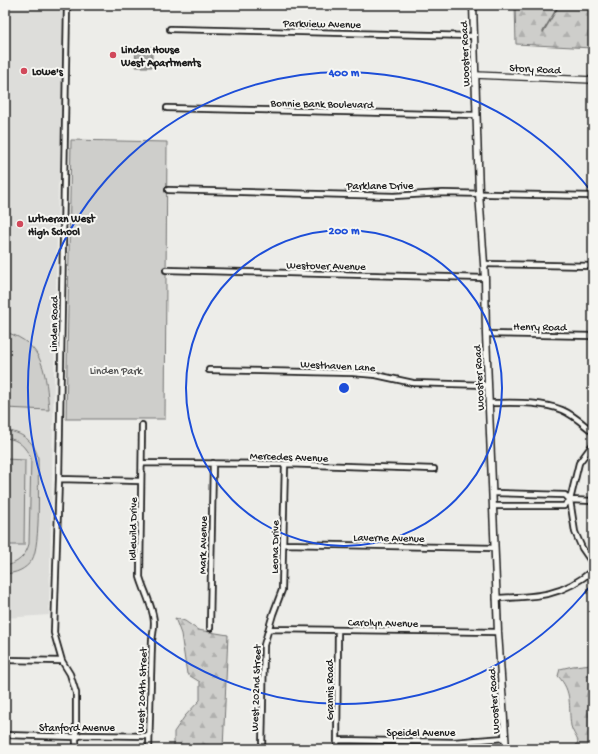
<svg xmlns="http://www.w3.org/2000/svg" width="598" height="754" font-family="'Gochi Hand',sans-serif">
  <defs>
    <pattern id="forest-firs" width="22" height="20" patternUnits="userSpaceOnUse"><rect width="22" height="20" fill="#cececb"/><path d="M5 1l3.5 6h-7zM16 11l3.5 6h-7z" fill="#b0b0ae"/></pattern>
  </defs>
  <rect width="100%" height="100%" fill="#edede9"/>
  <filter id="ink" filterUnits="userSpaceOnUse"><feTurbulence type="fractalNoise" baseFrequency=".025" numOctaves="2"/><feDisplacementMap in="SourceGraphic" scale="8" xChannelSelector="R" yChannelSelector="G"/><feConvolveMatrix kernelMatrix="1 2 1 2 8 2 1 2 1" color-interpolation-filters="sRGB"/></filter>
  <g filter="url(#ink)">
    <path fill="#ddddda" d="M5,5H64L60,180L58,185L49,615L5,618Z"/>
    <path fill="url(#forest-firs)" stroke="#757574" d="M515,5H593L592,48L516,44Z
      M175,618L185,621L198,630L228,635L223,749L204,744L197,749H174V732L185,716L200,700V682L187,674L181,634Z
      M593,664V749H575L578,741C576,736 572,731 571,726C568,706 573,692 558,676L560,669L573,666Z"/>
    <path fill="#cececb" stroke="#757574" d="M71,140L167,142L165,419H66Z
      M5,332C45,343 46,375 49,410L5,408Z
      M5,430C22,433 34,440 38,458C38,478 41,545 32,560C25,570 16,573 5,574V566C17,564 26,556 29,544L31,458C25,447 19,439 5,438Z
      M5,459L25,460L24,545H5Z"/>
    <path fill="#a6a6a3" stroke="#6f6f6d" d="M136,47H152V67H135Z"/>
    <g fill="none" stroke-linecap="round" stroke-linejoin="round">
      <path stroke="#6f6f6d" stroke-width="1.5" d="M543,32L559,5"/>
      <defs>
        <path id="minor" d="M67,5L59,479L54,633L62,661L70,674L76,693V749
          M170,29L473,36
          M167,108L476,115
          M168,190L394,196L443,193L593,196
          M484,264L593,266
          M166,270L485,278
          M486,334L593,336
          M209,370L353,373L376,375L413,383L488,385
          M489,403C513,403 540,401 562,410C574,415 583,424 593,432
          M142,425L140,577C144,591 154,609 154,623C154,629 153,634 152,640L149,749
          M593,444L579,463L570,500L575,532L582,548L593,564
          M143,463L285,464L434,469
          M59,479L141,481
          M493,493L565,495L570,500
          M493,506H564L570,500L593,501
          M283,544L495,548
          M496,598C536,597 562,597 593,570
          M210,628L213,463
          M269,629L498,632
          M5,660L62,661
          M5,735L77,737L82,735L149,736
          M337,740L453,742L505,738
          M262,749L264,645L273,614L282,590L285,464
          M337,749L338,630"/>
        <path id="tertiary" d="M475,75L593,80"/>
        <path id="secondary" d="M473,5L479,193L485,278L486,334L498,632L506,749"/>
      </defs>
      <use href="#minor" stroke="#1c1c1c" stroke-width="8"/>
      <use href="#tertiary" stroke="#1c1c1c" stroke-width="8"/>
      <use href="#secondary" stroke="#1c1c1c" stroke-width="9"/>
      <use href="#minor" stroke="#f6f6f2" stroke-width="4.5"/>
      <use href="#tertiary" stroke="#f6f6f2" stroke-width="5.5"/>
      <use href="#secondary" stroke="#f6f6f2" stroke-width="6"/>
    </g>
  </g>
  <g fill="none" stroke="#1d4ed8" stroke-width="2">
    <circle cx="344" cy="388" r="158"/>
    <path d="M591 585A316 316 0 1 1 591 191"/>
  </g>
  <g fill="#d1495b" stroke="#f6f6f2" stroke-width="1.5">
    <circle cx="113" cy="55" r="4"/>
    <circle cx="24" cy="71" r="4"/>
    <circle cx="20" cy="224" r="4"/>
  </g>
  <g text-anchor="middle" stroke-width="4" stroke-linejoin="round" paint-order="stroke">
    <g font-size="11" fill="#1c1c1c" stroke="#f6f6f2">
      <text transform="translate(322 23) rotate(1)" y="4">Parkview Avenue</text>
      <text transform="translate(464 54) rotate(-92)" y="4">Wooster Road</text>
      <text transform="translate(535 68) rotate(3)" y="4">Story Road</text>
      <text transform="translate(322 103) rotate(1)" y="4">Bonnie Bank Boulevard</text>
      <text x="380" y="189">Parklane Drive</text>
      <text transform="translate(326 265) rotate(1)" y="4">Westover Avenue</text>
      <text transform="translate(53 324) rotate(-89)" y="4">Linden Road</text>
      <text transform="translate(540 326) rotate(1)" y="4">Henry Road</text>
      <text transform="translate(338 365) rotate(3)" y="4">Westhaven Lane</text>
      <text transform="translate(478 378) rotate(-93)" y="4">Wooster Road</text>
      <text transform="translate(289 456) rotate(2)" y="4">Mercedes Avenue</text>
      <text transform="translate(132 529) rotate(-89)" y="4">Idlewild Drive</text>
      <text transform="translate(389 537) rotate(1)" y="4">Laverne Avenue</text>
      <text transform="translate(202 545) rotate(-89)" y="4">Mark Avenue</text>
      <text transform="translate(274 547) rotate(-89)" y="4">Leona Drive</text>
      <text transform="translate(383 622) rotate(1)" y="4">Carolyn Avenue</text>
      <text transform="translate(255 688) rotate(-88)" y="4">West 202nd Street</text>
      <text transform="translate(141 690) rotate(-88)" y="4">West 204th Street</text>
      <text transform="translate(329 690) rotate(-90)" y="4">Grannis Road</text>
      <text transform="translate(493 701) rotate(-94)" y="4">Wooster Road</text>
      <text x="77" y="731">Stanford Avenue</text>
      <text x="421" y="736">Speidel Avenue</text>
    </g>
    <g font-size="11" font-weight="bold" fill="#1c1c1c" stroke="#f6f6f2" text-anchor="start">
      <text x="121" y="53">Linden House<tspan x="121" dy="13">West Apartments</tspan></text>
      <text x="32" y="75">Lowe's</text>
      <text x="28" y="222">Lutheran West<tspan x="28" dy="13">High School</tspan></text>
    </g>
    <g font-size="11" fill="#515151" stroke="#f6f6f2">
      <text x="116" y="374">Linden Park</text>
    </g>
  </g>
  <circle cx="344" cy="388" r="6" fill="#1d4ed8" stroke="#f6f6f2" stroke-width="2"/>
  <g font-size="12" text-anchor="middle" font-weight="bold" fill="#1d4ed8" stroke="#f6f6f2" stroke-width="4" stroke-linejoin="round" paint-order="stroke">
    <text x="344" y="76">400 m</text>
    <text x="344" y="234">200 m</text>
  </g>
  <rect width="598" height="754" fill="none" stroke="#f6f6f2" stroke-width="20"/>
  <rect x="10" y="10" width="578" height="734" fill="none" stroke="#1c1c1c" stroke-width="1.5" filter="url(#ink)"/>
</svg>
